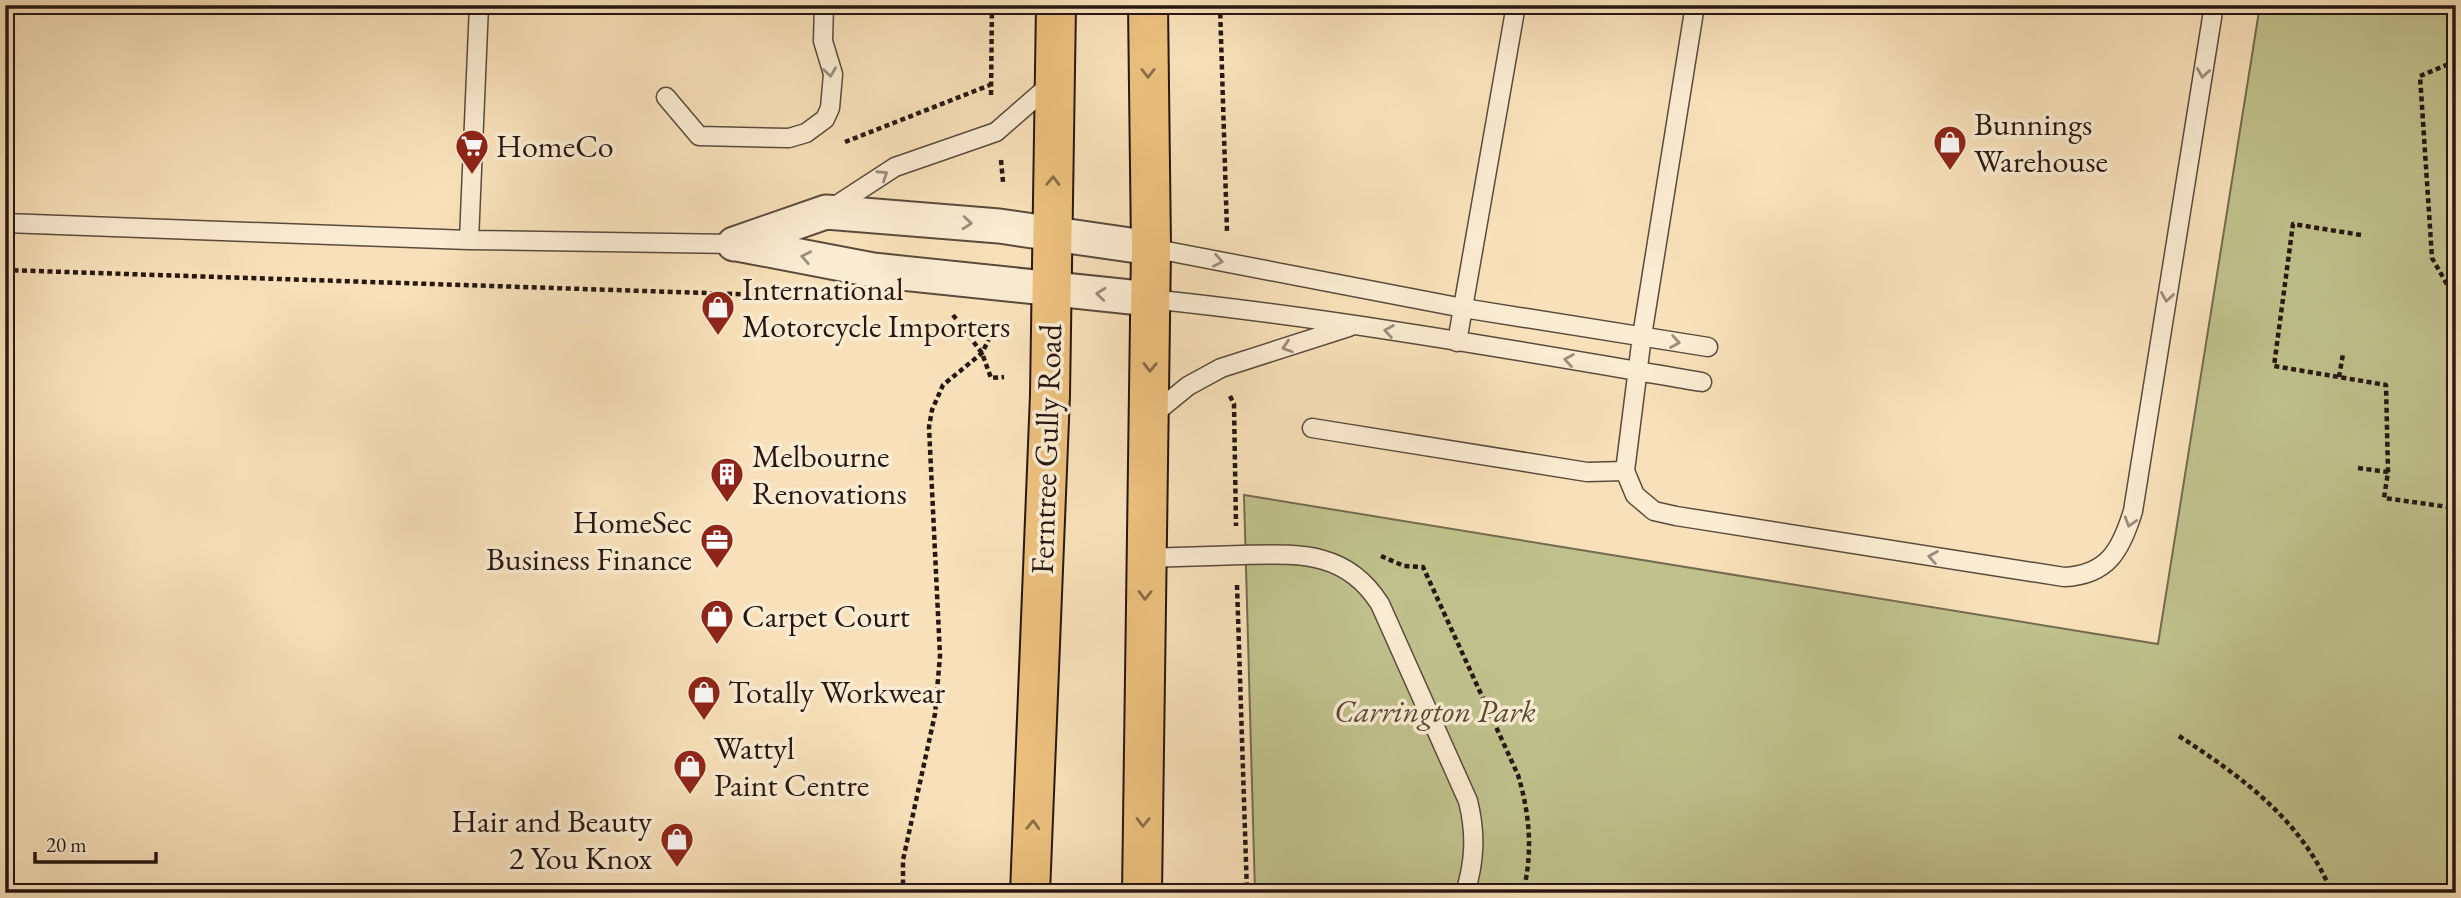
<svg xmlns="http://www.w3.org/2000/svg" width="2461" height="898" font-family="'EB Garamond',serif">
  <rect width="100%" height="100%" fill="#f8e1ba"/>
  <filter id="stains"><feTurbulence type="fractalNoise" baseFrequency=".00286" numOctaves="4"/><feColorMatrix values="0 0 0 0 .2 0 0 0 0 .09 0 0 0 0 .02 0 0 0 .5 -.17"/></filter>
  <radialGradient id="worn" r=".72"><stop offset=".6" stop-color="#630" stop-opacity="0"/><stop offset="1" stop-color="#630" stop-opacity=".3"/></radialGradient>
  <path fill="#c0c28d" stroke="#746c50" stroke-width="2" d="M2260,5H2456V893H1255L1244,495L2158,644Z"/>
  <g fill="none" stroke-linecap="round" stroke-linejoin="round">
    <defs>
      <path id="service" d="M1695,5L1642,336L1625,471L1635,495L1654,511L1676,516L2064,577C2108,575 2121,550 2133,511L2214,5
        M666,97L699,136L789,138L806,133L825,119L830,108L833,74L823,41L824,5
        M829,210L895,167L996,132L1051,84
        M5,223L469,240L734,244
        M469,240L479,5
        M1151,248L1463,308L1708,347
        M1150,299C1335,318 1519,351 1702,382
        M1457,342L1516,5
        M1150,417L1188,386L1221,368L1349,327
        M1312,428L1587,472L1625,471
        M1145,558C1177,557 1210,556 1242,555C1298,554 1346,550 1380,604L1468,801C1476,833 1475,861 1465,893"/>
      <path id="minor" d="M734,244L826,212L999,226L1151,248
        M737,244L873,270L1150,299"/>
      <path id="primary" d="M1030,893L1050,395L1056,5
        M1142,893L1151,248L1148,5"/>
    </defs>
    <use href="#service" stroke="#5b4a3c" stroke-width="21"/>
    <use href="#minor" stroke="#5b4a3c" stroke-width="37"/>
    <use href="#primary" stroke="#271712" stroke-width="42"/>
    <path stroke="#271712" stroke-width="4.5" stroke-dasharray="5 3.5" stroke-linecap="butt" d="M1220,5L1227,232
      M2456,61L2420,76L2432,258L2456,300
      M991,95L992,5
      M845,142L990,85
      M1001,160L1003,182
      M2361,235L2293,224L2274,366L2386,385L2388,472L2384,498L2456,508
      M5,270L797,296
      M953,315L982,353L991,378L1004,377
      M2339,377L2343,354
      M1230,396L1234,404L1236,526
      M2456,419V423
      M2358,468L2388,472
      M1381,556L1404,566L1423,567L1518,775C1530,815 1533,852 1523,893
      M1237,585L1247,893
      M2179,736C2243,778 2302,820 2332,893
      M903,893V860L935,714L940,656L929,427L932,410L943,385L982,353L991,335"/>
    <use href="#service" stroke="#faecd2" stroke-width="18"/>
    <use href="#minor" stroke="#faecd2" stroke-width="33"/>
    <use href="#primary" stroke="#ecc07d" stroke-width="38"/>
  </g>
  <defs><path id="oneway-chevron" d="M-2-3.5L2.5 0L-2 3.5" fill="none" stroke-width="1.6" stroke-linecap="round" stroke-linejoin="round" transform="scale(1.75)"/></defs>
  <g stroke="#9b8c7c">
    <use href="#oneway-chevron" transform="translate(830 72) rotate(82)"/>
    <use href="#oneway-chevron" transform="translate(2203 73) rotate(99)"/>
    <use href="#oneway-chevron" transform="translate(883 175) rotate(-33)"/>
    <use href="#oneway-chevron" transform="translate(967 223) rotate(5)"/>
    <use href="#oneway-chevron" transform="translate(806 257) rotate(-169)"/>
    <use href="#oneway-chevron" transform="translate(1218 261) rotate(11)"/>
    <use href="#oneway-chevron" transform="translate(1101 294) rotate(-174)"/>
    <use href="#oneway-chevron" transform="translate(2167 297) rotate(99)"/>
    <use href="#oneway-chevron" transform="translate(1389 331) rotate(-171)"/>
    <use href="#oneway-chevron" transform="translate(1675 342) rotate(9)"/>
    <use href="#oneway-chevron" transform="translate(1287 347) rotate(162)"/>
    <use href="#oneway-chevron" transform="translate(1569 360) rotate(-171)"/>
    <use href="#oneway-chevron" transform="translate(2130 522) rotate(107)"/>
    <use href="#oneway-chevron" transform="translate(1933 557) rotate(-171)"/>
  </g>
  <g stroke="#8a6c48">
    <use href="#oneway-chevron" transform="translate(1148 73) rotate(90)"/>
    <use href="#oneway-chevron" transform="translate(1053 181) rotate(-89)"/>
    <use href="#oneway-chevron" transform="translate(1150 367) rotate(91)"/>
    <use href="#oneway-chevron" transform="translate(1145 595) rotate(91)"/>
    <use href="#oneway-chevron" transform="translate(1143 822) rotate(91)"/>
    <use href="#oneway-chevron" transform="translate(1033 825) rotate(-88)"/>
  </g>
  <defs>
    <symbol id="shop-pin" viewBox="-11 -11 22 30"><path d="M0 17L-7.5 6A9.5 9.5 0 1 1 7.5 6Z" fill="#8f2418" stroke="#faecd2"/><path d="M-5-2.5h2.3a2.7 3.5 0 0 1 5.4 0H5L5.5 6h-11ZM-1.5-2.5h3a1.5 2.3 0 0 0-3 0Z" fill="#fff"/></symbol>
    <symbol id="supermarket-pin" viewBox="-11 -11 22 30"><path d="M0 17L-7.5 6A9.5 9.5 0 1 1 7.5 6Z" fill="#8f2418" stroke="#faecd2"/><path d="M-6-5.5h2.5l.6 2H6L4.5 2H-2.5L-4.4-4H-6ZM-1.5 3.2a1.3 1.3 0 1 0 .1 0ZM3 3.2a1.3 1.3 0 1 0 .1 0Z" fill="#fff"/></symbol>
    <symbol id="building-pin" viewBox="-11 -11 22 30"><path d="M0 17L-7.5 6A9.5 9.5 0 1 1 7.5 6Z" fill="#8f2418" stroke="#faecd2"/><path d="M-4-6H4V6H1V3H-1V6H-4ZM-2.5-4.3h1.7v1.8h-1.7ZM.8-4.3h1.7v1.8H.8ZM-2.5-1h1.7V.8h-1.7ZM.8-1h1.7V.8H.8Z" fill="#fff"/></symbol>
    <symbol id="office-pin" viewBox="-11 -11 22 30"><path d="M0 17L-7.5 6A9.5 9.5 0 1 1 7.5 6Z" fill="#8f2418" stroke="#faecd2"/><path d="M-6-3h4V-5.5h4V-3h4V5H-6ZM-1-4.5V-3h2v-1.5ZM-6 0V1H6V0Z" fill="#fff"/></symbol>
  </defs>
  <g fill-rule="evenodd">
    <use href="#shop-pin" x="1931" y="123" width="38" height="52"/>
    <use href="#supermarket-pin" x="453" y="127" width="38" height="52"/>
    <use href="#shop-pin" x="699" y="288" width="38" height="52"/>
    <use href="#building-pin" x="708" y="455" width="38" height="52"/>
    <use href="#office-pin" x="698" y="521" width="38" height="52"/>
    <use href="#shop-pin" x="698" y="597" width="38" height="52"/>
    <use href="#shop-pin" x="685" y="673" width="38" height="52"/>
    <use href="#shop-pin" x="671" y="747" width="38" height="52"/>
    <use href="#shop-pin" x="658" y="820" width="38" height="52"/>
  </g>
  <g text-anchor="middle" stroke-width="7" stroke-linejoin="round" paint-order="stroke">
    <g font-size="32" fill="#271712" stroke="#faecd2" text-anchor="start">
      <text x="1974" y="135">Bunnings<tspan x="1974" dy="37">Warehouse</tspan></text>
      <text x="496" y="157">HomeCo</text>
      <text x="742" y="300">International<tspan x="742" dy="37">Motorcycle Importers</tspan></text>
      <text x="752" y="467">Melbourne<tspan x="752" dy="37">Renovations</tspan></text>
      <text x="692" y="533" text-anchor="end">HomeSec<tspan x="692" dy="37">Business Finance</tspan></text>
      <text x="742" y="627">Carpet Court</text>
      <text x="728" y="703">Totally Workwear</text>
      <text x="714" y="759">Wattyl<tspan x="714" dy="37">Paint Centre</tspan></text>
      <text x="652" y="832" text-anchor="end">Hair and Beauty<tspan x="652" dy="37">2 You Knox</tspan></text>
    </g>
    <g font-size="32" fill="#271712" stroke="#faecd2">
      <text transform="translate(1046 449) rotate(-88)" y="11">Ferntree Gully Road</text>
    </g>
    <g font-size="32" font-style="italic" fill="#554a37" stroke="#faecd2">
      <text x="1435" y="722">Carrington Park</text>
    </g>
  </g>
  <rect width="2461" height="898" fill="none" stroke="#f8e1ba" stroke-width="28"/>
  <rect x="7" y="7" width="2447" height="884" fill="none" stroke="#271712" stroke-width="3.5"/>
  <rect x="14" y="14" width="2433" height="870" fill="none" stroke="#271712" stroke-width="2"/>
  <path d="M35 852v10h121v-10" fill="none" stroke="#271712" stroke-width="3.5"/>
  <text x="46" y="852" font-size="21" fill="#271712" stroke="#faecd2" stroke-width="5" paint-order="stroke">20 m</text>
  <rect width="100%" height="100%" filter="url(#stains)"/>
  <rect width="100%" height="100%" fill="url(#worn)"/>
</svg>
